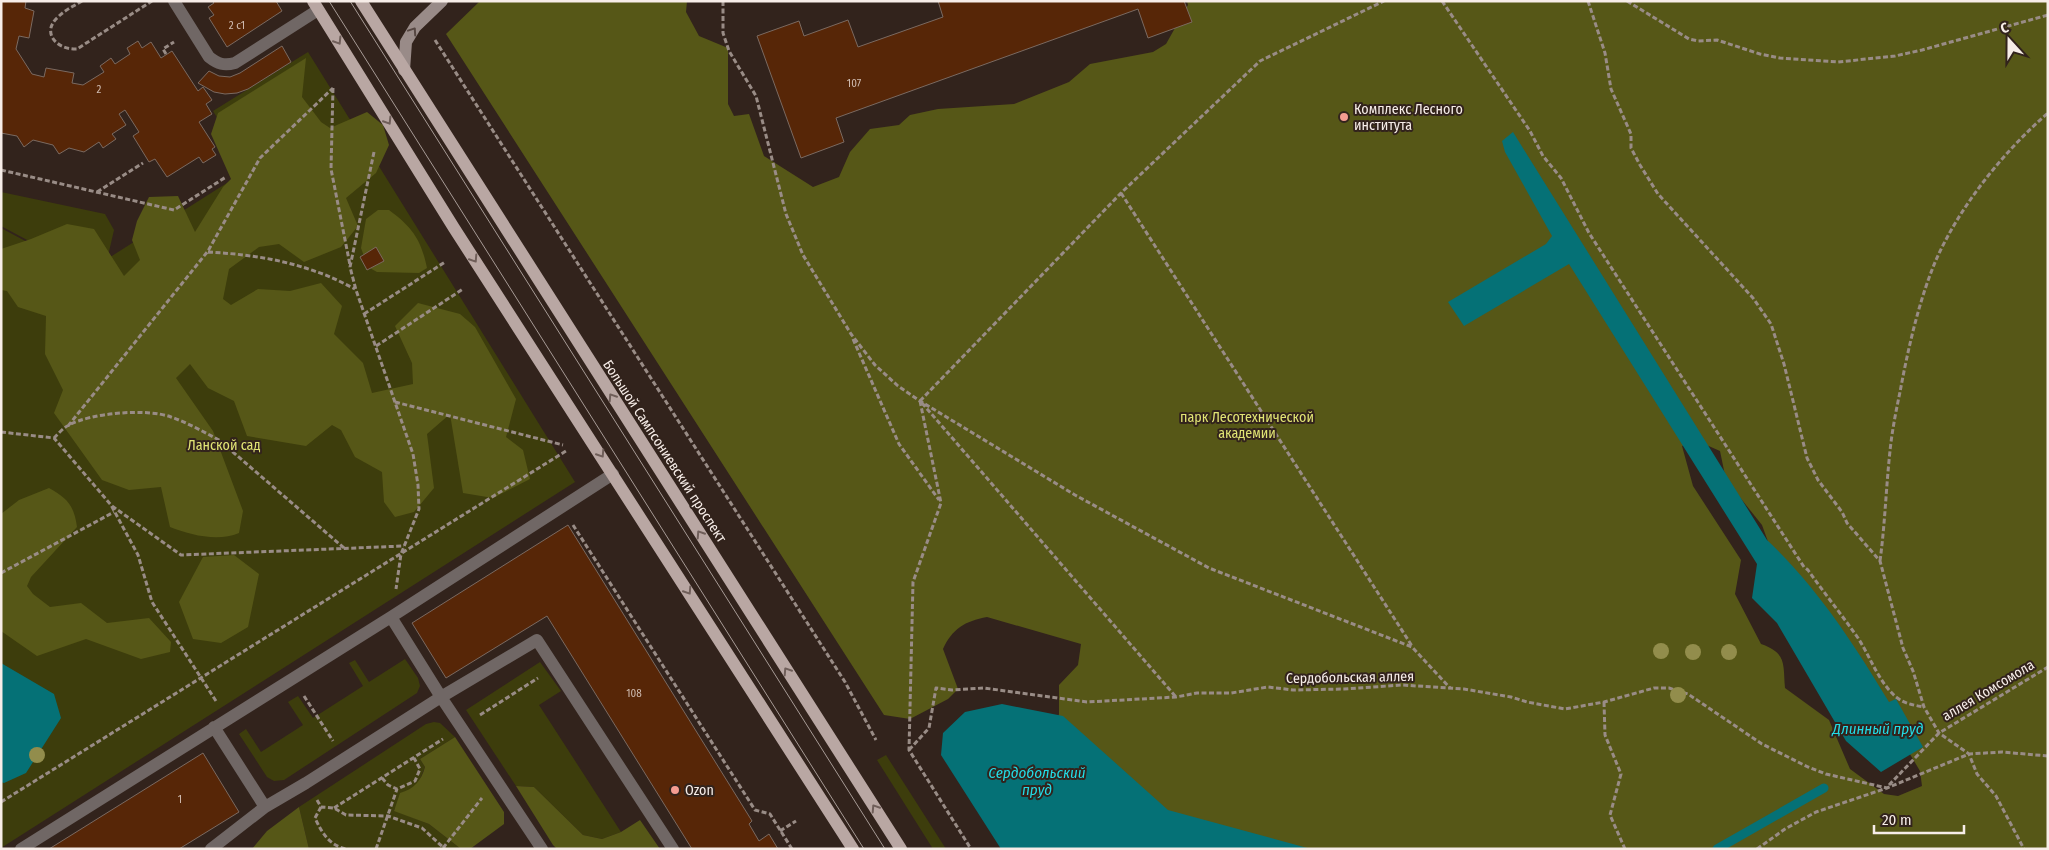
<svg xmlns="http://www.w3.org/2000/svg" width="2049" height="850" font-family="'Fira Sans Condensed',sans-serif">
  <rect width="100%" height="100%" fill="#32231c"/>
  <path fill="#3d3d0c" d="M308,52L575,482L1,848V228L85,273L249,169L213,111Z
    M1,192L105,214L114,230L108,256L85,271L1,226Z
    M405,659L418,678L420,686L417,693L284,780L274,781L267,777L239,734L246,729L261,752L303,725L288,702L298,696L313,718L363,686L349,663L355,660L369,682Z
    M540,662L561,691L539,705L621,832L602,839L583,835L534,787L516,786L466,710Z
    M434,722L440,723L455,737L420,759L425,767L418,784L407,791L394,810L429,824L461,849H309L299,807L426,724Z
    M886,755L946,849H933L877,760Z"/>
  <path fill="#565717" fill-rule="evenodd" d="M480,1H687L686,12L699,36L728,48V104L734,116L749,114L764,156L813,187L839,177L850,152L870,129L899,125L910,115L938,109L1014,104L1069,82L1090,64L1153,52L1166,44L1188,5L1187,1H2048V849L1202,848L1051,739L1059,714V685L1078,665L1081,644L987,617C965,621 952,629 943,649L958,689L948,699L910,719L884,715L446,34ZM1695,440L1720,451L1726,480L1762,525L1779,572L1898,734L1920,771L1922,786L1898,796L1884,794L1850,769L1829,720L1785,688C1783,664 1787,653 1761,644L1735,594L1741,560L1693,486L1682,446Z
    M306,58L302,97L321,122L330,128L367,112L383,125L389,145L376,173L346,198L358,226L341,247L304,262L279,244L259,247L229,269L223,299L231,305L258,289L290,291L321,283L342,306L334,334L363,363L372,393L413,384L412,363L395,326L418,303L460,314L475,327L516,399L506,437L523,450L530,479L493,498L463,493L450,414L427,434L434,488L414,512L395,517L384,502L382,472L355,457L341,430L332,425L306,446L247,436L234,401L208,388L190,364L176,378L213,431L243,511L239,533C218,542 190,535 170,527L161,487L129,490L102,480L54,413L63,390L45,354L46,316L18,307L7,291L1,290V249L31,239L67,224L94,229L124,276L140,260L132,240L137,221L149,197L178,196L195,232L223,187L231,179L211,134L218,113Z
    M378,210H389C412,227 421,239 427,268L419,273L377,272L368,267L361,248L366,219Z
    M49,488C67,498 74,505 77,527L31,577L27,586L33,594L50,607L81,603L107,623L149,618L171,642L170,652L141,659L86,639L37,656L1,631V514L19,500Z
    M234,555L259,574L248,627L221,643L193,639L179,602L203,557Z
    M455,737L504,812V824L470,849H461L429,824L394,811L400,793C414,789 421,781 425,767L420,759Z
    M516,786L534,787L583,835L602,839L621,832L640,820L660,849H557L553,845Z
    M299,807L309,849H252L267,831Z"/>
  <path fill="#057176" d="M1513,132L1767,540C1817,587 1854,644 1889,702L1896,699L1923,747L1881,772L1846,741L1777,623L1752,598L1757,564L1569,264L1464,326L1448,302L1546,244L1552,236L1505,152L1502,141Z
    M1,663L54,694L61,718L26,773L4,783L1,782Z
    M1002,704L1063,716L1168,810L1311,849H1001L941,755L943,733L965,712Z"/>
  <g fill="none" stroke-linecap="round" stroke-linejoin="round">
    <path stroke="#057176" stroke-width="9" d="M1717,849L1824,788"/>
  </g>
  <path fill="#572607" stroke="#7b6a61" d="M1,1H26L25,8L34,11L29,38L19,36L16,49L32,74L44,77L46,68L74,73L72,83L83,85L104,72L100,66L111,58L115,64L130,54L127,48L138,41L142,48L151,42L161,58L172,51L198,91L203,87L212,100L206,104L212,114L199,122L215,147L212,149L216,155L203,163L199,157L167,177L155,159L149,162L133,136L139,132L125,110L119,114L126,125L112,134L116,139L103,148L99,142L84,152L69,148L59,154L53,145L33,140L24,147L17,136L1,133Z
    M212,1H276L282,11L227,47L209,18L214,15L208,7L214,3Z
    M938,1H1184L1192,22L1148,38L1138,9L836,118L844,142L801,158L757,36L799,21L804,36L848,20L858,47L943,17Z
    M282,46L291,62L248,89L237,93L225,94L214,92L198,83L209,71L219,76L230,77L240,73Z
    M376,247L384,261L367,270L360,257Z
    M568,525L752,821L749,824L759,841L769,834L778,849H692L547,616L446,678L412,623Z
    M203,753L239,812L179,849H49Z"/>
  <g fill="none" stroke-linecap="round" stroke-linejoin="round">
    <path stroke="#998c86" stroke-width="3" stroke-dasharray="5 2.5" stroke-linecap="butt" d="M82,1C74,6 65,10 58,17C41,32 56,50 77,49L152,1
      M723,1V33L729,51L756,96L786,214L803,255L851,334L875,365L898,386L920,401L1075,495L1209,568L1412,647L1451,689
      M1442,1L1530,131L1543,156L1561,178L1589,233L1804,567L1808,570C1824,593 1842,615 1858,638C1871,658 1878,681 1896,697C1905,704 1913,705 1924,707
      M1588,1L1605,53L1611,89L1631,134V148L1640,165L1658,194L1753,298L1771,324L1784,364L1807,458L1818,480L1842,512L1847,523L1880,561L1903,648L1913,671L1924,707L1939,733L1969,754L1977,774L1996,796L2024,849
      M1627,1L1689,39L1698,41L1717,40L1760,54L1780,58L1838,62L1895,56L1922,50L2048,15
      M435,40L845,682L876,740
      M166,54L163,49L174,42
      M333,88L331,169L350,265
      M374,152L350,267L356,290L413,454L418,485L419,509L401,554L396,589
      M1,170L174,210L226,177
      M97,192L143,163
      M1121,193L1412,646
      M208,252C245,254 282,259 317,272C330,276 343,283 355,289
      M364,314L445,262
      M853,339L899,444L939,500
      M376,346L463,289
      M920,401L1121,193L1260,61L1384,1
      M920,401L941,503L913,582L909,750L971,849
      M395,402L563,445
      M922,403L1176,697
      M68,426L208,251L260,158L333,88
      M1,432L54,438L111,505L138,555L152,602L216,701
      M54,438C58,434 63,428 69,425C91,413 147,408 171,417C188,423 204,432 219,440L344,548
      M112,506L181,555L404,546
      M573,525L755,810L770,814L792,849
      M1880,561C1885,524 1886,488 1890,451C1892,431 1896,411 1900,392C1908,349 1919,300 1936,260C1960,206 2003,152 2048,113
      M1,573L114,512
      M304,696L333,741
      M1604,702L1605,735L1621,774L1610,815L1625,849
      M480,715L538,678
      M909,750L929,728L936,688L952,690L984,688L1087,702L1176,697L1197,693H1231L1268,687L1293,690L1344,689L1402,685L1464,689L1511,697L1527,702L1565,709L1604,702L1654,688H1669L1688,694L1762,744L1808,767L1826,774L1887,788
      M382,778L388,785L397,789L415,781L420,769L414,758
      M1889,785L1939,733L2048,667
      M317,800L321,807L334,808L346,815L388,816L422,828L445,849
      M1,802L566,451
      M321,807L315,818C322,833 329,845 346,849
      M334,808L443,739
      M780,831L796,821
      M443,848L482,798
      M376,849L397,789
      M1757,849L1785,829L1816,812L1887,788L1969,754L2002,752L2048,756"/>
    <path stroke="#706765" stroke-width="12" d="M174,1L209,57C218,64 224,66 235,63L318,10
      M391,617L441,697L542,849
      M214,727L265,807
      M21,849L391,617L613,474
      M211,849L265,807L306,783L441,697L537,640L673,849"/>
    <path stroke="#998b88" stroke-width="12" d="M404,70L406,42L415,27L442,1"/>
    <path stroke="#b9a7a3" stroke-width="12" d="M313,1L454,228L853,849
      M361,1L901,849"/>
    <path stroke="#a79b96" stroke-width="1" d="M329,1L864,849
      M350,1L885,849"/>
  </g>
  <g fill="#928d4c">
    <circle cx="1661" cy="651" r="8"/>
    <circle cx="1693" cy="652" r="8"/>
    <circle cx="1729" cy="652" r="8"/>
    <circle cx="1678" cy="695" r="8"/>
    <circle cx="37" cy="755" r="8"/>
  </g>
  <defs><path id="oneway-chevron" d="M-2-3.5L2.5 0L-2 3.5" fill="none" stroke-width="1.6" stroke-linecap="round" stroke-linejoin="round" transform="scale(1.25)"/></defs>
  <use stroke="#564742" href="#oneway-chevron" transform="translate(413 31) rotate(-56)"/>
  <g stroke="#6f5e59">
    <use href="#oneway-chevron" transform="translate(338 41) rotate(58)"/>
    <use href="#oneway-chevron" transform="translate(388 121) rotate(58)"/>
    <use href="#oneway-chevron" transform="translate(474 259) rotate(57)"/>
    <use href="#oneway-chevron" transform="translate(612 397) rotate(-123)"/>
    <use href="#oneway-chevron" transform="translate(601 454) rotate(57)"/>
    <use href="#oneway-chevron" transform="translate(700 534) rotate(-123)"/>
    <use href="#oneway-chevron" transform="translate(688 591) rotate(57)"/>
    <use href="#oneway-chevron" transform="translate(787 671) rotate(-123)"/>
    <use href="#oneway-chevron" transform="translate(875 808) rotate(-123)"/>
  </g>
  <g fill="#f59c91" stroke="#32231c" stroke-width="2">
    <circle cx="1344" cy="117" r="5"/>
    <circle cx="675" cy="790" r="5"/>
  </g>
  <g text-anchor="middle" stroke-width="4" stroke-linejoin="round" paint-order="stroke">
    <g font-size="11" fill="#cfbbb0">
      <text x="237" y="29">2 с1</text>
      <text x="854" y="87">107</text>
      <text x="99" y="93">2</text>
      <text x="634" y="697">108</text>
      <text x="180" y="803">1</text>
    </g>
    <g font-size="14" fill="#f7ede8" stroke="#32231c" text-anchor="start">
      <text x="1354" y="114">Комплекс Лесного<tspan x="1354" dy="16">института</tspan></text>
      <text x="685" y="795">Ozon</text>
    </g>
    <g font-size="14" fill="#e1e474" stroke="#32231c">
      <text x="1247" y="422">парк Лесотехнической<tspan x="1247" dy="16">академии</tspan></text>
      <text x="224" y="450">Ланской сад</text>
    </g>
    <g font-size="14" fill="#f7ede8" stroke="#32231c">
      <text transform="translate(665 451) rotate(57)" y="5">Большой Сампсониевский проспект</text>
      <text transform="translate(1350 677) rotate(-1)" y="5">Сердобольская аллея</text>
      <text transform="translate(1988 690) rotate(-31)" y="5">аллея Комсомола</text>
    </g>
    <g font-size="15" font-style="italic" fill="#22dde7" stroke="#32231c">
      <text x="1878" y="734">Длинный пруд</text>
      <text x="1037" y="778">Сердобольский<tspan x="1037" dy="17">пруд</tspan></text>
    </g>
  </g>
  <rect width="2049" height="850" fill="none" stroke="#f7ede8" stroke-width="5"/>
  <g transform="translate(2009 40) rotate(339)" stroke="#32231c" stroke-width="4" paint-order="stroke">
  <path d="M0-4L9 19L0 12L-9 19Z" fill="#f7ede8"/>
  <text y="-8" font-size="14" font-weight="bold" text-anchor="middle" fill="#f7ede8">С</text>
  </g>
  <path d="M1874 825v8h90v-8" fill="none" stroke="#f7ede8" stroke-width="2.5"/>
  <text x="1882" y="825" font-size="15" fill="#f7ede8" stroke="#32231c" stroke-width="4" paint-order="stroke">20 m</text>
</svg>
